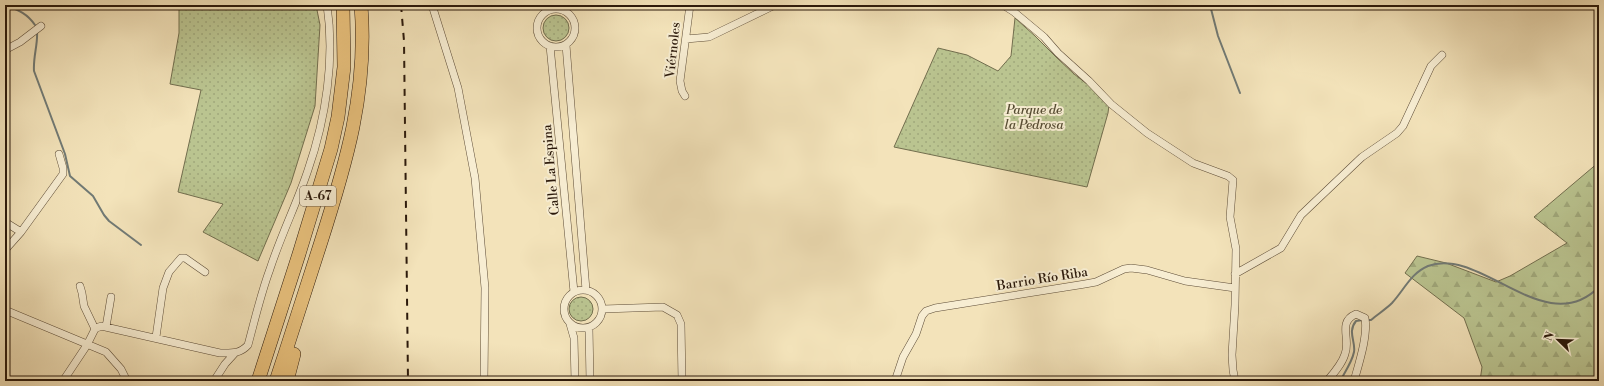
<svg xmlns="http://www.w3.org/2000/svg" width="1604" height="386" font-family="'Libre Bodoni',serif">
  <defs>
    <pattern id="grass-dots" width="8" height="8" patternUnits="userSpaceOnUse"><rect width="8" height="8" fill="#bac490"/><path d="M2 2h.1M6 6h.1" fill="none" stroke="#a0a87b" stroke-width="1.8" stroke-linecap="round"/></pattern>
    <pattern id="forest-firs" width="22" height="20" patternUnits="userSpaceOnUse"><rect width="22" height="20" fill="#bac490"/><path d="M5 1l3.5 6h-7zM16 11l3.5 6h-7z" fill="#a0a87b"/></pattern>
  </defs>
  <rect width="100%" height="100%" fill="#f3e3ba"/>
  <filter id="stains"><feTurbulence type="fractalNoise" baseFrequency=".005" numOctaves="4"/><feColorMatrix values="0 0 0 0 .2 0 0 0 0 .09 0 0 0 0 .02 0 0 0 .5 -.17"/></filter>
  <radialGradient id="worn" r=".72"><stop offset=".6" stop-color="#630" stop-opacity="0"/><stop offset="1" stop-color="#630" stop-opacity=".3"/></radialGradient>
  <path fill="url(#grass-dots)" stroke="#726e4e" d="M179,5H316L320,25L315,106L291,183L258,261L203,232L223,204L178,192L201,90L170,84L179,33Z
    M543 28a13 13 0 1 1 26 0a13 13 0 1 1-26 0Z
    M1015,18L1035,36L1056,57L1074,74L1095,90L1109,105L1108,113L1087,187L894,147L938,48L967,55L998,71L1011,56Z
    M569 309a12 12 0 1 1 24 0a12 12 0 1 1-24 0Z"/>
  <path fill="url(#forest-firs)" stroke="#726e4e" d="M1599,162V381H1480L1482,367L1464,318L1405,273L1417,256L1446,263L1496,282L1510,276L1567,243L1534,217Z"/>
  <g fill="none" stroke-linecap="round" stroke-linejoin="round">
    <path stroke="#717a75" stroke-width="2" d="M5,5C18,10 27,13 35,25
      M1210,5L1218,36L1240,93
      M37,32C38,44 33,57 34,71L65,154L70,176L93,196L104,215L109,221L141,245
      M1368,320H1371C1378,314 1386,309 1392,303C1404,290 1411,273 1428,266C1481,246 1545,341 1599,287
      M1340,381C1345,372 1352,362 1354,352C1356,342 1347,332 1356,321L1363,320"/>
    <defs>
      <path id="minor" d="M432,5L458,88L475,178L485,288L484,381
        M1003,5L1014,12L1044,37L1058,53L1089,81L1111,104L1147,133L1193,163L1228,176L1233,180L1230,217L1236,249L1235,305L1232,355L1233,370L1235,381
        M537 28a19 19 0 1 1 38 0a19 19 0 1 1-38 0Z
        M686,39L709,37L775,5
        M566,45L586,290
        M550,46L574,292
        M5,50L20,42L41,26
        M685,96L682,91L680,81L690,5
        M5,222L21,232
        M5,250L21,232L63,174V168L59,154
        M1235,274L1281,248L1301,215L1362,157L1397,133L1403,126L1431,66L1442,55
        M80,286L82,293L84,306L95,329
        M564 309a19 19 0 1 1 38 0a19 19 0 1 1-38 0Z
        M603,309L663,307L677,315L681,324L682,381
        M5,310L106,352L121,369L127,381
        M570,324L574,338L575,381
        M106,327L111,297
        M589,328L590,381
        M156,337L163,288L169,272L181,258H185L205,272
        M63,381L87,345L95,329L101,326L220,353C232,353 240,354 248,345C255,319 261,293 270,269C281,235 297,203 308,170C326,118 335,59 327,5
        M214,381L225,364L235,353
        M895,381L903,357L916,334L922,316L926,311L935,308L1085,284L1096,282L1124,269L1131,268L1147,270L1185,281L1235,288
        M1327,381C1334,373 1342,364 1345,354C1351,339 1337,322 1356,314L1365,318C1368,336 1359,363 1354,381"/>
      <path id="motorway" d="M258,381L299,254L331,149L338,117L344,67L343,5
        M276,381C291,336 305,291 320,245C346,164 368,92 361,5
        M287,381L294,354"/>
    </defs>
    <use href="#minor" stroke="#5d4c37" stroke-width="8"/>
    <use href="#motorway" stroke="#2b190b" stroke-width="14"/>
    <use href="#minor" stroke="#f7edd2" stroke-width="7"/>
    <use href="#motorway" stroke="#eac27d" stroke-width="13"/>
    <path stroke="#2b190b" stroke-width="2" stroke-dasharray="7 7" stroke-linecap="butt" d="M401,5L404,41L408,381"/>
  </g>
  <g text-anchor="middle" stroke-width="4" stroke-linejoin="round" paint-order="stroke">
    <rect fill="#f7edd2" stroke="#685947" stroke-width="1" x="300" y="186" width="36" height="20" rx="3"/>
    <g font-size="12" font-weight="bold" fill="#2b190b">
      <text x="318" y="200">A-67</text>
    </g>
    <g font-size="13" fill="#2b190b" stroke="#f7edd2">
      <text transform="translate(672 50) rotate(-84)" y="5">Viérnoles</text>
      <text transform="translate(550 170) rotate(-95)" y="5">Calle La Espina</text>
      <text transform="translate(1042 278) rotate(-9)" y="5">Barrio Río Riba</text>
    </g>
    <g font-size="13" font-style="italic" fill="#564c33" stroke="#f7edd2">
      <text x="1034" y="114">Parque de<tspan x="1034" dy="15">la Pedrosa</tspan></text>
    </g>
  </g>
  <rect width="1604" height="386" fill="none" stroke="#f3e3ba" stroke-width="20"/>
  <rect x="6" y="6" width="1592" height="374" fill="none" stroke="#2b190b" stroke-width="2"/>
  <rect x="10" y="10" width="1584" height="366" fill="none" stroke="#2b190b"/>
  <g transform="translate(1558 340) rotate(293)" stroke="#f7edd2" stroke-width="3" paint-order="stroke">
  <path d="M0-3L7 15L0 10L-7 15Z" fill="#2b190b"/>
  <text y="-6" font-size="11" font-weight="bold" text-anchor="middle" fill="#2b190b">N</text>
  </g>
  <rect width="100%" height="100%" filter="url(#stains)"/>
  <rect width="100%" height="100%" fill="url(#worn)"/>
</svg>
